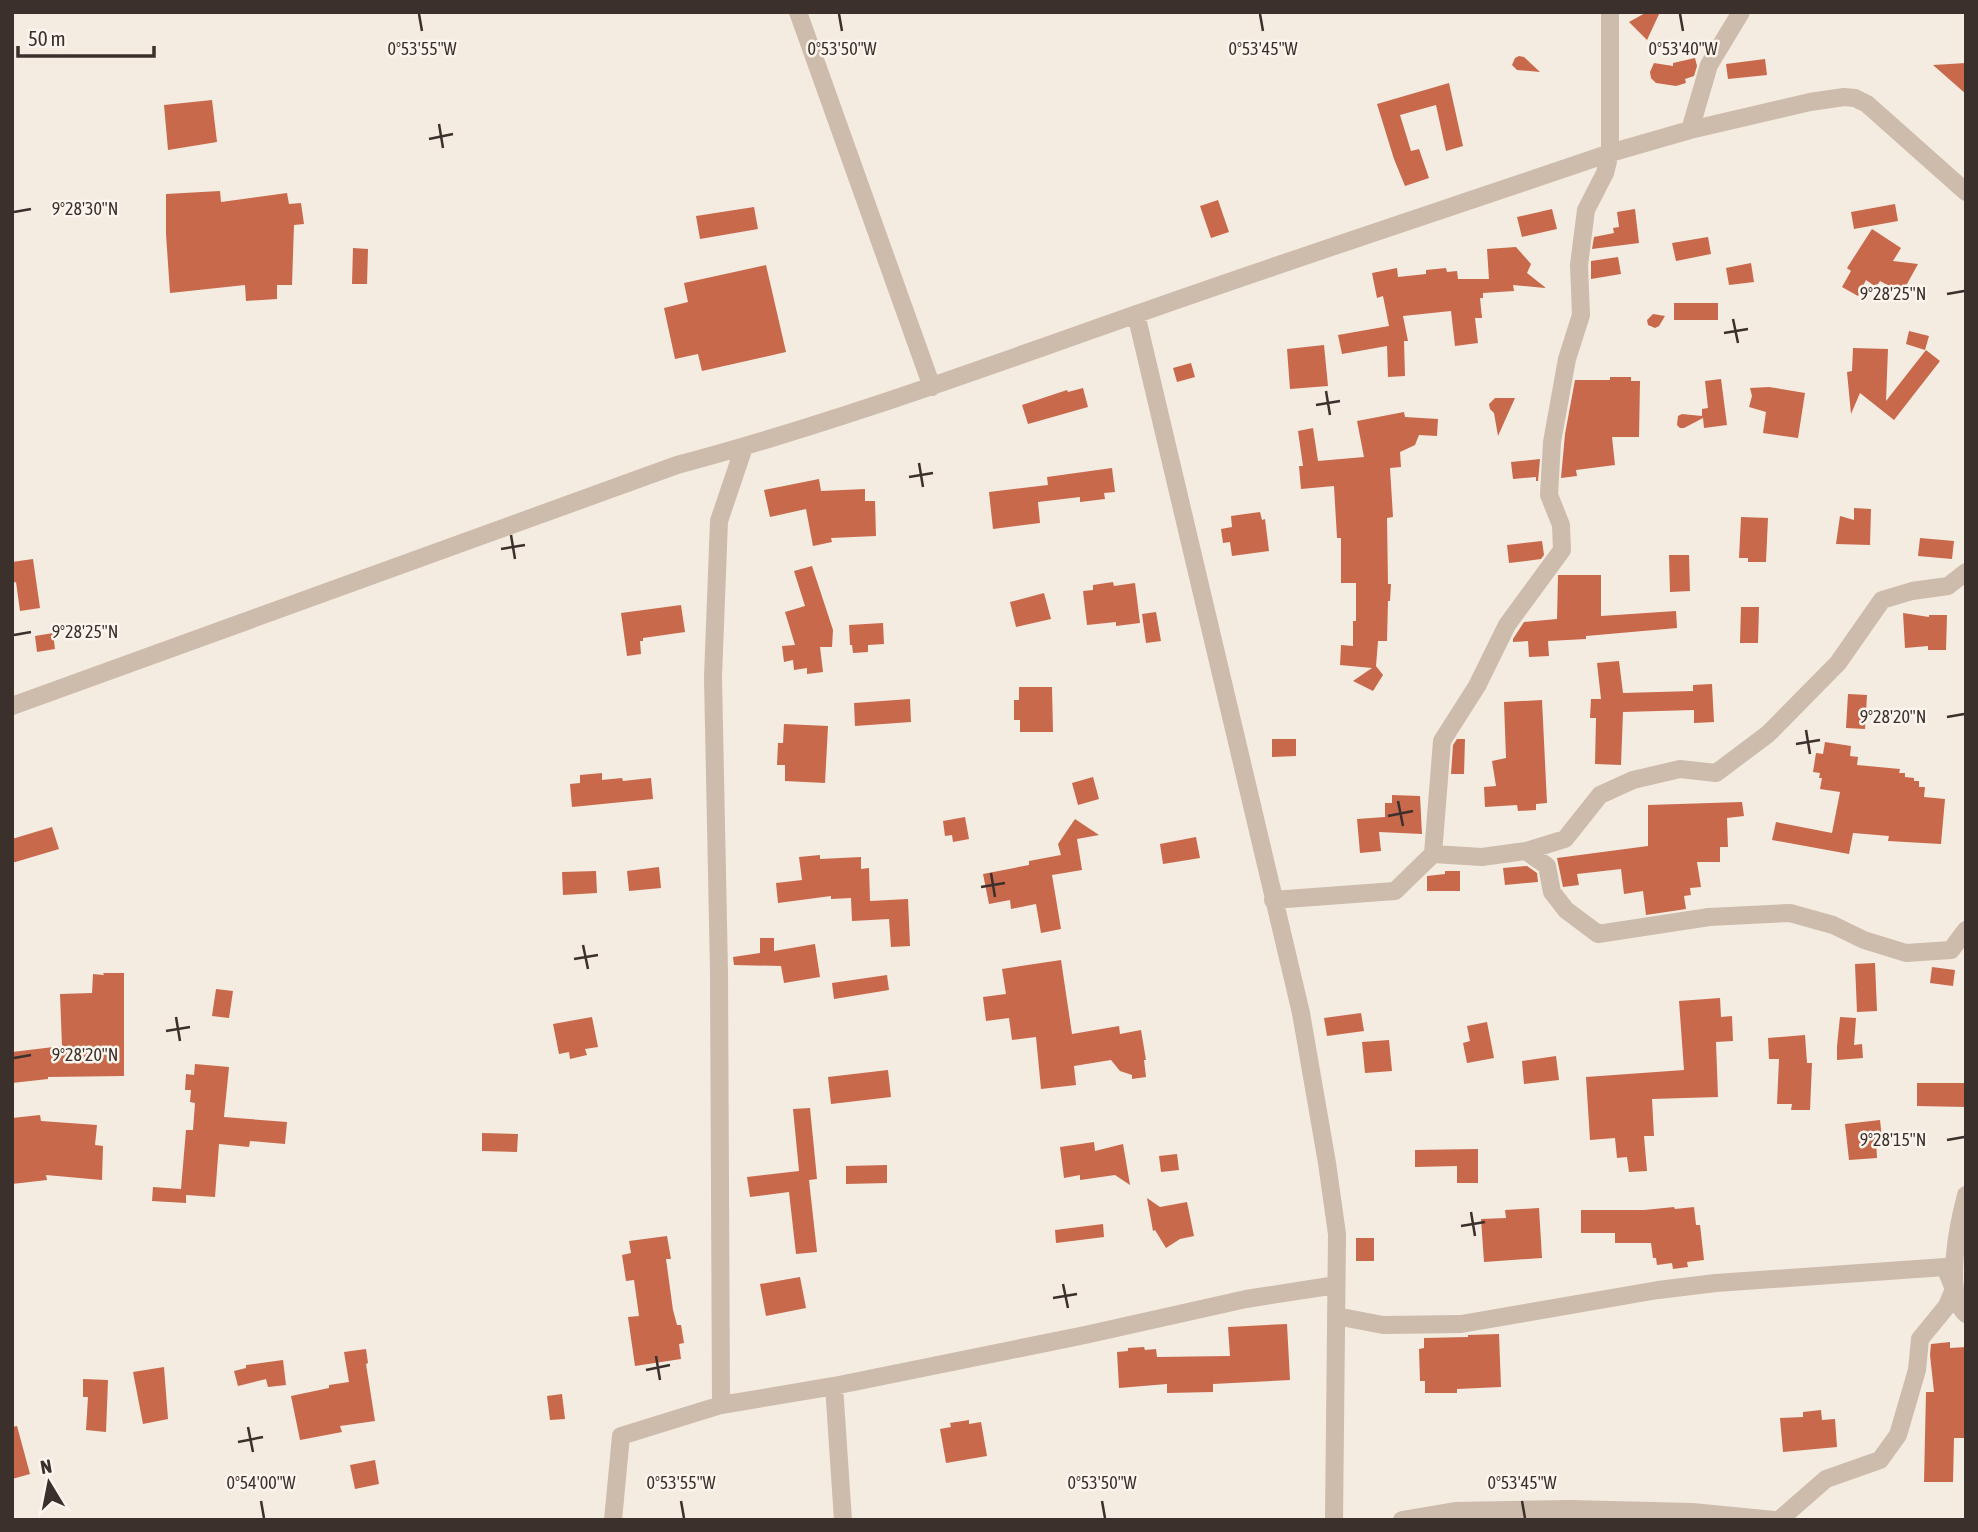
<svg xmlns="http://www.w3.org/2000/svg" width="1978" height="1532" font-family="'Asap Condensed',sans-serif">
  <rect width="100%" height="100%" fill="#f4ebe1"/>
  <path fill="#c8694b" d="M1647,12H1660L1647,40L1629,22Z
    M1519,56L1524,57L1540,72L1517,70L1512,65L1515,58Z
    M1695,58L1697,66L1694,76L1685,79L1686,83L1676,86L1656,83L1651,78L1650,72L1654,63L1673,66V63Z
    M1765,59L1767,75L1728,79L1726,64Z
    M1966,63V94L1933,65Z
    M1449,83L1463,146L1446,151L1436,105L1400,115L1411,151L1419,149L1429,178L1405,186L1394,159L1377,104Z
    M212,100L217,142L168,150L164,105Z
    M220,191L221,202L287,193L289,204L301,203L304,224L294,225L292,285H277V299L246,301L245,285L170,293L166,234V194Z
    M1218,200L1229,232L1211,238L1200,206Z
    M1895,204L1898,221L1854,229L1851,212Z
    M754,207L758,229L700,239L696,216Z
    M1552,209L1557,229L1522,237L1517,217Z
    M1635,209L1639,243L1592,249L1594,237L1614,233L1613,228L1619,227L1617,212Z
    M1872,229L1901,248L1893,261L1918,264L1902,293L1880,281L1876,287L1866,280L1858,296L1842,287L1851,271L1847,268Z
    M1708,237L1711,254L1676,261L1672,243Z
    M1516,247L1531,264L1527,273L1546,288L1513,285L1514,291L1483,293V298H1480L1482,318H1475L1478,343L1455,346L1451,311L1403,316L1408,341H1404L1405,376L1388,377L1387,346L1342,354L1338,335L1389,326L1383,296L1377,298L1372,273L1397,268L1398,277L1426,274V270L1446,268L1447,272L1457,271L1458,279H1489L1487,249Z
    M353,248L368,249L367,284H352Z
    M1618,257L1621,274L1591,279V261Z
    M1751,263L1754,282L1729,285L1726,268Z
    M766,265L786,352L702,371L698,354L675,359L664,308L688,302L684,283Z
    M1674,303H1718V320H1674Z
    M1653,314L1665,316L1659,326L1655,328L1648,325L1647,320Z
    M1909,331L1929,336L1925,350L1906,344Z
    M1324,345L1328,386L1290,389L1287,349Z
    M1853,348L1888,349L1886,401L1926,350L1940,361L1894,420L1860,393L1851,414L1847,372L1852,371Z
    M1191,363L1195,377L1177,382L1173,368Z
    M1610,377H1631V381H1640L1639,437H1612L1615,465L1576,470L1577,476L1561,478L1565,434L1575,380H1610Z
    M1721,379L1727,425L1704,428L1703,418L1684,428H1680L1677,425L1678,416L1682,414L1702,416V409L1708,408L1705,381Z
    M1769,387L1805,393L1798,438L1763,433L1766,412L1749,407L1752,396L1750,388Z
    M1083,388L1088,407L1028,424L1022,405L1067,390L1068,392Z
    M1495,398H1515L1498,436L1494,413L1490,409L1489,404Z
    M1404,412L1405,417L1438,419L1437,436L1419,435L1415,445L1400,452L1401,467L1390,468L1393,517L1387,518L1388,584H1391L1390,601H1388L1387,641H1378L1376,666L1383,675L1373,691L1353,681L1372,668L1340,665L1341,645L1353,646V621H1356V583H1341V538H1337L1334,486L1301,489L1299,466H1303L1298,431L1313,428L1318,461L1364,457L1357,421Z
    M1540,459L1538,481H1536V477L1513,479L1511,462Z
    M1112,468L1115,492L1104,493L1105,499L1080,502V497L1038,502L1040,523L993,529L989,492L1048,485L1047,477Z
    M819,479L821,491L865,489V501H875L876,536L831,538L832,542L813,546L806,509L770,517L764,490Z
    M1854,508L1871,509L1870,545L1836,544L1840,516L1854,520Z
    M1260,512L1262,520L1265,519L1269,551L1232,556L1230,542L1223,543L1221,529L1232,527L1231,516Z
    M1741,517L1768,518L1766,562H1748V558H1739Z
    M1920,538L1954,541L1952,559L1918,556Z
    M1542,541L1544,555L1541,559L1509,563L1507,545Z
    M1669,555H1689L1690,591L1670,592Z
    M33,559L40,608L20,611L16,582L12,583V562Z
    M812,566L833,630L832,647H820L823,672L807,674V668L794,670L793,660L784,662L782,646L795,645L785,612L805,606L794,571Z
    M1558,575H1601V616L1676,611L1677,628L1586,636V639L1548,641L1549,656L1529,657L1528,641L1513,642V639L1524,622L1557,619Z
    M1113,582L1114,586L1135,583L1140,623L1116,626V622L1087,625L1083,591L1093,590V585Z
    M1044,593L1051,619L1016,627L1010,602Z
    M681,605L685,632L643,638V641H640L641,654L627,656L621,613Z
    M1741,607H1759L1758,643H1740Z
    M1156,612L1161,641L1146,643L1142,614Z
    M1903,613L1929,617V615H1947L1946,650H1928V646L1905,648Z
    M883,623L884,644L868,645V652L853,653L852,645H850L849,625Z
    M53,633L55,649L37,652L35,636Z
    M1619,661L1623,693L1693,691V685L1712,684L1714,722L1694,723V710L1623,712L1621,765L1595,764L1596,718H1590L1591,699H1601L1597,663Z
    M1019,687H1052L1053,732H1020V720H1014V700H1019Z
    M1848,694L1867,695L1865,729L1846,728Z
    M910,699L911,722L855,726L854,703Z
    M1542,700L1547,803L1536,804V810L1518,811L1517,805L1485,807L1484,787L1496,786L1492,761L1506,758L1504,702Z
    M784,724L828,726L825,783L785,781V765H777L778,743H783Z
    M1272,739H1296V756L1272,757Z
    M1457,739H1465L1464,774H1451L1453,745Z
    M1825,742L1851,746L1850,756L1858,757L1857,765L1900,769L1899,773H1905V777L1914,778V781H1919V787H1925L1924,797L1945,799L1941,844L1888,841L1889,836L1853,833L1849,854L1772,840L1776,822L1832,833L1840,792L1820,789L1822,778H1819L1820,773L1813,772L1816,753L1823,754Z
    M602,773V780L622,778L623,781L651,778L653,799L572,807L570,784L580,783V775Z
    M1093,777L1099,799L1078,805L1072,783Z
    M1392,795L1420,796L1422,834L1379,832L1381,851L1360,853L1357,819L1385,817V803H1392Z
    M1742,802L1744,816L1727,818L1728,847H1720V862H1697L1701,887L1690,888L1691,895L1684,896L1686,909L1646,915L1643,891L1624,894L1621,869L1577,874L1579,885L1563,887L1557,858L1648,846V805Z
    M965,817L969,839L953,842L952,835L945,836L943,821Z
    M1075,819L1099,835L1077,839L1082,870L1052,875L1061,929L1041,933L1036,904L1011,909L1010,900L989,904L983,874L1029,865V861L1061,855L1058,844Z
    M52,827L59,849L12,863V839Z
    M1196,837L1200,858L1163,864L1160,844Z
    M820,855V859L861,857V869L869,868L870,901L908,899L910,946L891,947L889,919L852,921L851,898L831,899V896L778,903L776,883L802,880L799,857Z
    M1527,866L1537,873L1538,882L1505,885L1503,868Z
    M659,867L661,888L629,891L627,871Z
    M596,871L597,893L563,895L562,872Z
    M1445,871H1460V891H1427V876L1445,874Z
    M760,938H774V951L815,944L820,977L784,983L781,966L734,965L733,957L760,953Z
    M1061,960L1072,1034L1119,1026L1120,1034L1141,1030L1146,1060H1144L1146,1077L1132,1079V1075L1120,1071L1111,1060L1074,1066L1076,1085L1041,1089L1036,1037L1012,1040L1009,1018L986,1021L983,997L1006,994L1002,969Z
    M1875,963L1877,1011L1857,1012L1855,964Z
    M1932,967L1955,970L1953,986L1930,983Z
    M103,973H124V1076L48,1077V1079L12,1083V1052L62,1046L60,994L92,993L93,974L104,975Z
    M887,975L889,990L834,999L832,983Z
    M216,989L233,991L229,1018L212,1016Z
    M1720,998L1721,1017L1732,1016L1733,1041L1716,1042L1718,1097L1652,1099L1654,1136H1644L1647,1171L1629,1172L1627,1157L1617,1158L1615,1138L1590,1140L1586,1077L1684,1070L1679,1001Z
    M1361,1013L1364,1031L1327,1036L1324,1018Z
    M592,1017L598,1047L585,1049L587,1055L570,1059L569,1052L559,1054L553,1024Z
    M1840,1017L1856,1018L1854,1045L1862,1044L1863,1058L1837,1060V1046Z
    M1487,1022L1494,1058L1467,1063L1463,1043L1470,1041L1467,1026Z
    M1805,1035L1807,1063H1812L1810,1110H1791L1792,1104H1777L1779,1059H1769L1768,1038Z
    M1389,1040L1392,1071L1365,1073L1362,1042Z
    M1556,1056L1559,1080L1524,1084L1522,1061Z
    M195,1064L229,1067L224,1117L287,1122L285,1144L250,1141L249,1147L219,1144L215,1197L186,1195V1203L152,1201L153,1187L181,1189L186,1130H193L195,1103L190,1102L191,1090H185L186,1074L194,1075Z
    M888,1070L891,1097L831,1104L828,1077Z
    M1917,1083H1966V1107L1917,1106Z
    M810,1108L817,1179L809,1180L817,1252L796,1254L789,1192L750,1197L747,1177L799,1171L793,1109Z
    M40,1115L41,1121L97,1125L95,1145L103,1146L102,1180L46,1175L47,1180L12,1184V1118Z
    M1880,1120L1882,1139H1876L1877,1158L1849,1160L1845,1124Z
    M482,1133L518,1134L517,1152L482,1151Z
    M1094,1142L1095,1151L1123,1144L1130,1185L1115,1175L1080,1180V1175L1064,1178L1060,1147Z
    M1478,1149V1183H1457V1166L1415,1167V1150Z
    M1177,1154L1179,1170L1161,1172L1159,1156Z
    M887,1165V1183L846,1184V1166Z
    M1147,1198L1160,1207L1187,1202L1194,1236L1180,1239L1166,1248L1155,1230L1153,1231Z
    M1674,1207L1675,1209L1694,1207L1696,1225H1700L1704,1260L1687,1262L1688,1267L1673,1269L1672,1263L1657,1265L1656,1258H1653L1651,1243H1615V1233H1581V1210H1644Z
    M1539,1208L1542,1258L1484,1262L1481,1219L1506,1218L1505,1210Z
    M1103,1224L1104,1237L1056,1243L1055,1230Z
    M667,1236L671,1259H666L673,1310L677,1325H681L684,1343L679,1344L681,1359L635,1366L628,1317L639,1316L634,1280L626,1281L622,1255L631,1253L629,1241Z
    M1356,1238H1374V1261H1356Z
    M800,1277L806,1308L766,1316L760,1284Z
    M1287,1324L1290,1380L1213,1384V1392L1167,1393V1384L1119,1388L1117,1352L1128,1351V1348L1144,1347L1145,1350L1156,1349L1157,1357L1230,1356L1228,1327Z
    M1499,1334L1501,1387L1457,1389V1393H1425V1381H1420L1419,1349L1424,1348V1338L1468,1337V1335Z
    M1950,1342V1348L1966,1347V1438H1954L1953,1482H1924L1926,1392H1934L1930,1355L1931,1344Z
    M366,1349L368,1363L366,1364L375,1421L340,1426L342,1432L300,1440L291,1396L329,1388V1385L349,1382L344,1352Z
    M283,1360L286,1385L268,1387L266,1379L238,1386L234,1371L246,1368V1365Z
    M164,1367L168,1419L143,1424L133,1372Z
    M83,1379L108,1380L106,1432L86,1430L88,1397H83Z
    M562,1394L565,1419L550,1420L547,1396Z
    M1821,1410L1822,1420L1835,1419L1837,1447L1783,1452L1780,1418L1803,1417V1412Z
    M969,1420V1424L981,1422L987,1456L946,1463L940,1429L951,1427L950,1423Z
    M17,1426L30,1474L12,1479V1427Z
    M375,1460L379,1484L355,1489L350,1465Z"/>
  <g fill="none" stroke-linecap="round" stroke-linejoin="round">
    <path stroke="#cdbbac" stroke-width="18" d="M798,12L932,387
      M1690,130L1709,65L1741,12
      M1136,314L1301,1013L1327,1163L1337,1234L1334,1520
      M12,706L677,465C832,424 983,368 1134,315C1292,259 1452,207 1610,153L1690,130L1810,102L1844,97L1855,98L1867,104L1966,192
      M1526,851L1547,866L1552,892L1566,910L1598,934L1709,917L1790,913L1833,925L1864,940L1906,953L1951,950L1966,930
      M1433,854L1442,741L1477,686L1507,625L1562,550L1561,525L1549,495L1552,442L1567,359L1581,315L1579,265L1586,210L1605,173L1610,153V12
      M1273,900L1395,891L1433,854L1482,857L1526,851L1565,839L1600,795L1633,780L1680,769L1716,773L1768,734L1838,663L1882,600L1912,591L1948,586L1966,572
      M1966,1195C1959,1222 1943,1293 1966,1314
      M1336,1316L1383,1325L1461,1324L1658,1290L1716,1283L1945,1267L1954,1289L1947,1306L1920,1339L1917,1370L1898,1435L1880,1460L1826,1479L1779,1520
      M834,1386L843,1520
      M721,1405L834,1386L1085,1335L1246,1299L1336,1285
      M613,1520L621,1436L721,1405L719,971L713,677L719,521L744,447
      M1402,1520L1455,1511L1570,1509L1692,1512L1774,1520"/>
  </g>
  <path fill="none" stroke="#3b302b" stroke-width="2.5" d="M419,14L422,31M839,14L842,31M1260,14L1263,31M1680,14L1683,31M439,124L443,148M429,139L453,134M14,212L31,209M1947,294L1964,291M1733,319L1738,343M1724,333L1748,329M1326,391L1330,415M1316,405L1340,401M919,463L923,487M909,477L933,473M511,535L515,559M501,549L525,545M14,635L31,632M1947,717L1964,714M1806,730L1810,754M1796,744L1820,740M1398,801L1403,826M1388,816L1413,811M991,873L995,897M981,887L1005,883M583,945L588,969M574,959L598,955M176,1017L180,1041M166,1031L190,1027M14,1058L31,1055M1947,1140L1964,1137M1471,1212L1475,1236M1461,1226L1485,1222M1063,1284L1068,1308M1053,1298L1077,1294M656,1356L660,1380M646,1370L670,1365M248,1427L253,1452M238,1442L263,1437M261,1501L264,1518M681,1501L684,1518M1102,1501L1105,1518M1522,1501L1525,1518"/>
  <g font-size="18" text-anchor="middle" fill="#3b302b" stroke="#fbf5ee" stroke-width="5" stroke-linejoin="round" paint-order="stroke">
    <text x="422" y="55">0°53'55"W</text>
    <text x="842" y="55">0°53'50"W</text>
    <text x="1263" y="55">0°53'45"W</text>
    <text x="1683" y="55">0°53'40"W</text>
    <text x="85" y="215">9°28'30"N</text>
    <text x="1893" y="300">9°28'25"N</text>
    <text x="85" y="638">9°28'25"N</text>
    <text x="1893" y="723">9°28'20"N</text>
    <text x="85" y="1061">9°28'20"N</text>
    <text x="1893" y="1146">9°28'15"N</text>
    <text x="261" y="1489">0°54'00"W</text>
    <text x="681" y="1489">0°53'55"W</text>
    <text x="1102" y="1489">0°53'50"W</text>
    <text x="1522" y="1489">0°53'45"W</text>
  </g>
  <rect width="1978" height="1532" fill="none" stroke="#3b302b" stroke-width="28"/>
  <g transform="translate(49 1483) rotate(350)" stroke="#fbf5ee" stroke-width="5" paint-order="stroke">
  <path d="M0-5L12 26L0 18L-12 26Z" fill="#3b302b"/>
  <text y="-10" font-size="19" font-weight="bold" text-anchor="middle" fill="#3b302b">N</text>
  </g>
  <path d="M18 46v10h136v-10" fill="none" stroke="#3b302b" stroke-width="3.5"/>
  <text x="28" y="46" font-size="21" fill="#3b302b" stroke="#fbf5ee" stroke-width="5" paint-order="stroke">50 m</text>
</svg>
